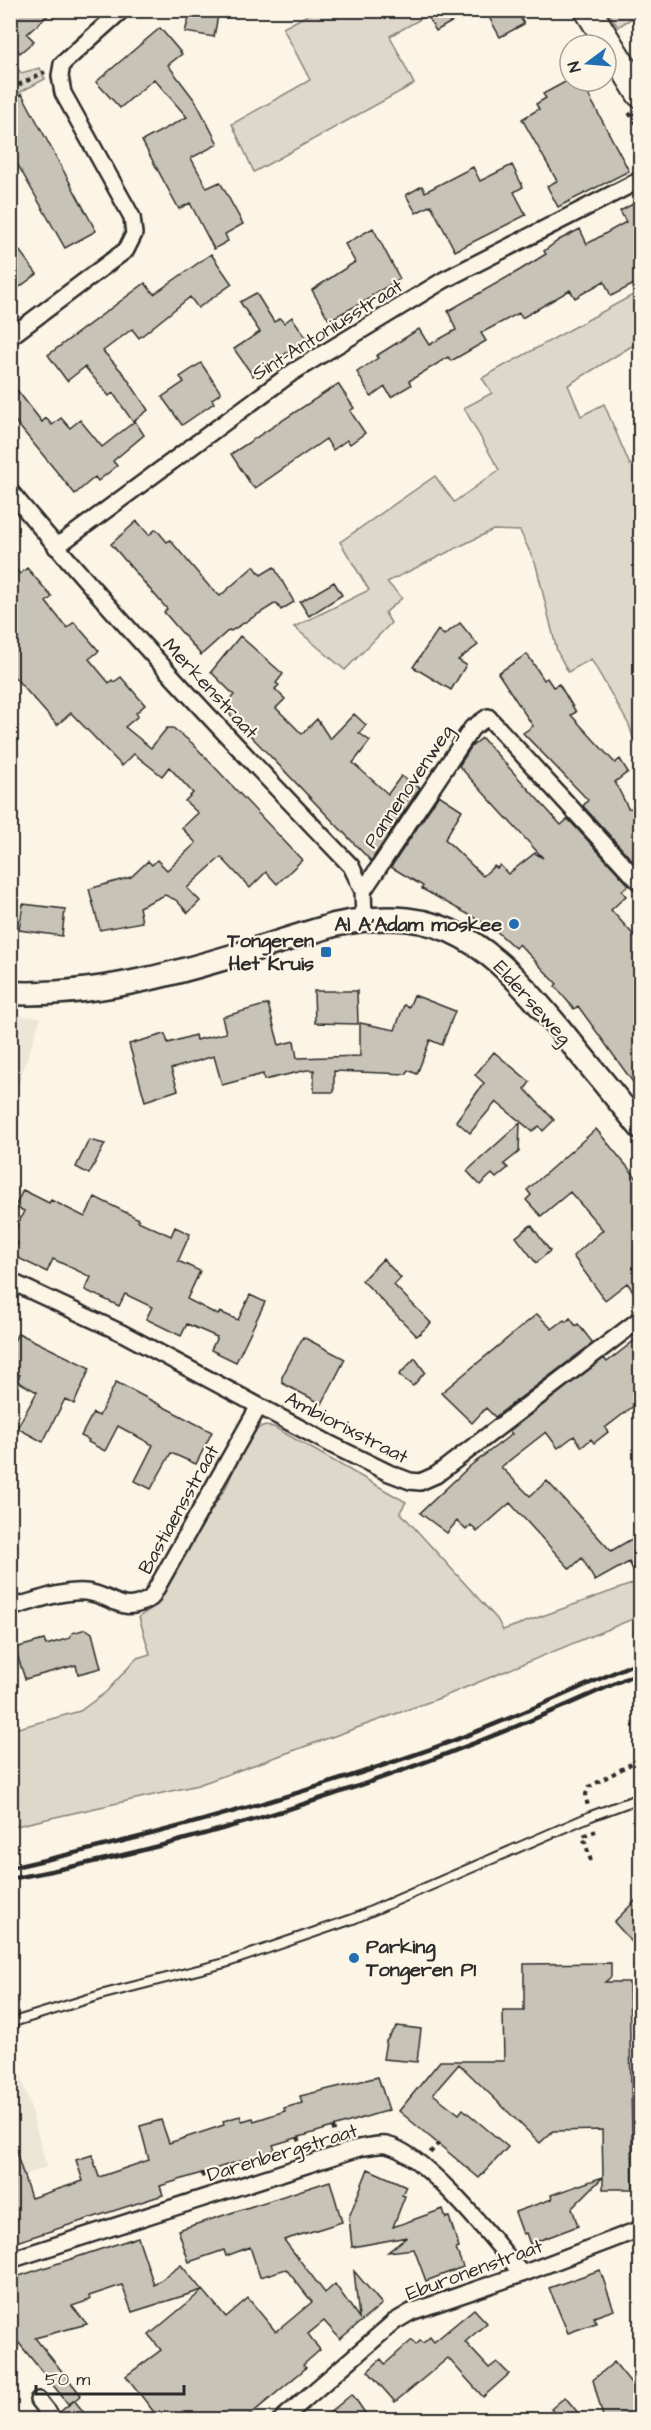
<svg xmlns="http://www.w3.org/2000/svg" width="651" height="2430" font-family="'Architects Daughter',sans-serif">
  <rect width="100%" height="100%" fill="#fcf5e5"/>
  <filter id="ink" filterUnits="userSpaceOnUse"><feTurbulence type="fractalNoise" baseFrequency=".0167" numOctaves="2"/><feDisplacementMap in="SourceGraphic" scale="12" xChannelSelector="R" yChannelSelector="G"/><feConvolveMatrix kernelMatrix="1 2 1 2 8 2 1 2 1" color-interpolation-filters="sRGB"/></filter>
  <g filter="url(#ink)">
    <path fill="#ece6d7" d="M11,1016L41,1017L15,1095L11,1102Z
      M10,2035L47,2167L11,2179H10Z"/>
    <path fill="#ded8ca" stroke="#84827a" stroke-width="1.5" d="M614,10L640,11V13L618,27L609,14Z
      M315,11H435L390,36L414,84L254,172L232,124L310,80L283,28Z
      M11,60L21,73L40,68L45,79L11,97Z
      M640,291V341L568,385L581,416L604,404L630,465L640,461V758L629,725L591,659L568,672L557,651L536,565L520,531L493,530L387,582L402,598L385,613L391,623L345,670L294,627L369,590L340,542L435,476L454,502L499,470L464,408L492,393L482,378Z
      M262,1426L274,1427L406,1502L400,1512L497,1619L503,1630L640,1581V1616L440,1698L198,1785L11,1827V1730L80,1711L106,1692L137,1658L150,1654L139,1617L156,1605L168,1580L226,1487L250,1435Z"/>
    <path fill="#c8c3b7" stroke="#2b2b2b" stroke-width="1.5" d="M10,10H54L27,34L34,41L20,53L13,45L10,48Z
      M191,10H219L214,37L185,32Z
      M438,10H472L436,31L428,17Z
      M485,10H516L524,24L500,37Z
      M160,28L182,54L168,65L196,102L218,144L191,158L207,188L220,182L243,224L225,234L228,241L214,249L190,203L179,209L142,141L187,117L154,79L120,108L96,82Z
      M567,81H581L629,171L558,207L547,186L557,181L522,119L539,109L536,104L546,98L543,94Z
      M22,94L96,231L65,248L10,151V100Z
      M512,165L523,187L514,192L526,215L455,251L431,205L416,213L406,195L422,186L425,192L473,167L480,181Z
      M640,200V281L611,296L604,281L575,298L570,290L522,318L519,313L481,333L486,341L451,361L448,357L409,381L411,385L391,397L385,387L371,397L357,372L378,358L376,356L419,329L429,345L456,330L448,311L520,270L546,254L544,251L559,240L580,229L587,244L626,222L620,211Z
      M373,228L400,279L372,295L373,297L329,320L312,290L355,262L345,244Z
      M10,238L37,274L10,294Z
      M211,254L232,284L198,308L190,297L139,338L132,329L103,351L124,374L148,410L133,422L113,393L109,396L85,367L67,381L48,355L145,283L154,294Z
      M256,293L274,322L280,318L284,323L292,317L307,339L253,376L234,349L260,332L240,302Z
      M201,363L221,393L212,399L214,403L182,425L162,397L184,382L180,377Z
      M10,381L42,422L46,418L52,425L61,418L70,428L80,420L102,447L135,421L144,435L113,461L117,466L98,481L95,477L75,494L10,415Z
      M338,384L354,408L350,411L365,433L350,444L347,440L333,450L326,439L255,488L252,486L231,454Z
      M137,521L149,535L156,529L167,542L170,540L208,585L220,596L254,566L261,575L274,567L294,602L281,610L276,603L231,631L229,630L201,655L164,612L167,609L111,544Z
      M10,562L20,574L27,568L52,597L46,602L67,628L74,622L99,651L89,659L109,683L112,680L114,682L121,677L145,705L136,713L138,716L125,727L151,748L167,728H173L192,743L302,860L277,884L266,872L250,888L221,857L187,888L200,901L188,913L176,900L165,895L139,907L142,922L100,930L89,889L131,877L148,861L152,865L157,860L167,870L196,843L182,828L198,813L185,801L193,793L169,767L162,776L134,754L122,766L71,713L57,725L10,672Z
      M334,582L342,595L309,616L300,602Z
      M460,623L478,645L458,660L466,665L451,690L413,667L438,630L444,635Z
      M240,636L283,674L276,683L279,685L275,689L285,699L276,708L302,734L317,719L330,739L354,714L366,725L359,733L370,741L353,763L388,794L401,776L420,788L371,861L223,707L234,695L211,672Z
      M527,654L544,680L547,678L553,687L559,684L576,712L571,715L615,763L620,759L628,772L615,782L628,808L640,809V869L583,806L588,800L523,733L533,726L498,673Z
      M482,738L561,825L568,819L629,885L622,891L626,896L611,910L640,942V1092L578,1006L574,1009L555,986L557,984L519,944L515,948L493,928L422,889L423,886L391,867L439,795L462,810L445,839L483,876L494,866L497,868L500,865L508,874L535,853L543,858L459,766L471,747Z
      M23,904L65,909L62,936L19,930Z
      M314,991H357L358,1024L315,1023Z
      M414,995L455,1011L442,1045L430,1040L417,1074L408,1070L407,1074L334,1071V1092H314V1070H307L264,1080L263,1074L222,1085L214,1056L171,1069L178,1090L145,1101L129,1044L165,1034L168,1043L195,1035L196,1040L226,1033L222,1017L268,1004L279,1045L294,1041L297,1058L360,1056V1023L395,1030L404,1005L409,1007Z
      M494,1052L530,1082L525,1089L554,1120L543,1131L539,1126L532,1131L496,1102L470,1133L456,1121L484,1083L475,1075Z
      M520,1123L519,1152L504,1164L508,1168L496,1178L492,1174L480,1185L467,1171Z
      M596,1129L640,1182V1300L627,1283L605,1300L573,1256L603,1230L570,1192L541,1216L526,1200L531,1195L527,1190Z
      M89,1140L105,1144L89,1174L76,1167Z
      M23,1190L49,1203L51,1200L85,1217L95,1197L139,1219L138,1221L171,1236L175,1227L190,1234L178,1261L200,1271L187,1299L218,1315L220,1312L238,1320L250,1295L265,1302L236,1362L211,1350L217,1337L187,1324L181,1336L146,1319L152,1307L125,1294L119,1306L85,1290L91,1277L53,1259L47,1272L12,1255L18,1243L11,1239L24,1211L15,1207Z
      M531,1225L550,1251L536,1263L516,1237Z
      M383,1259L401,1278L394,1285L431,1323L417,1336L362,1280Z
      M537,1314L552,1329L564,1320L566,1322L570,1318L576,1326L578,1324L593,1343L495,1417L486,1408L472,1423L441,1393Z
      M18,1333L90,1368L74,1404L65,1399L43,1442L17,1428L37,1392L17,1381L20,1375L10,1371V1349Z
      M640,1336V1401L605,1428L608,1432L594,1443L591,1439L582,1447L574,1436L558,1448L546,1432L501,1467L530,1496L547,1481L611,1551L640,1534V1583L629,1562L595,1581L582,1558L570,1569L510,1503L477,1532L471,1525L466,1530L457,1521L447,1533L420,1513L470,1466L512,1434L509,1431L604,1358L607,1362Z
      M303,1337L345,1359L322,1404L282,1383V1377Z
      M415,1358L425,1372L413,1386L399,1375Z
      M116,1382L212,1432L196,1464L171,1453L151,1489L135,1481L153,1445L118,1426L105,1451L88,1442L89,1440L81,1436L93,1413L99,1416Z
      M86,1629L92,1633L101,1668L78,1674L76,1665L25,1679L15,1648L44,1640L46,1645L70,1638L72,1633Z
      M640,1896V1951L614,1922Z
      M611,1963V1977L605,1982H629L633,2189H603V2177L572,2208L578,2226L530,2244L526,2233L523,2234L515,2212L552,2199L551,2195L603,2177L602,2130L553,2131L540,2143L459,2064L433,2094L459,2114L463,2109L508,2147L479,2178L399,2111L440,2061H504L503,2011H524V1964Z
      M397,2026L421,2029L417,2062L383,2059L386,2041Z
      M378,2077L389,2110L273,2145L275,2150L160,2186L163,2195L10,2244V2146H14L31,2198L83,2181L76,2160L92,2155L99,2177L149,2160L140,2126L161,2120L169,2143L224,2125L223,2121L240,2116L242,2121L253,2118L254,2121L285,2111L284,2108L302,2103L300,2096Z
      M368,2169L406,2186L402,2195L405,2196L393,2227L443,2209L446,2218L449,2217L454,2232L459,2248L456,2249L463,2267L426,2281L414,2249L388,2252L407,2237L352,2247L349,2217Z
      M330,2181L342,2222L284,2240L325,2293L335,2284L359,2318L354,2271L382,2304L340,2339L324,2321L308,2334L320,2350L303,2365L306,2368L244,2420H160L126,2376L161,2350L149,2335L203,2290L226,2317L248,2298L276,2332L312,2302L286,2269L260,2277L250,2247L226,2256L224,2250L189,2262L178,2230Z
      M138,2237L154,2285L181,2265L202,2290L132,2312L122,2285L89,2296L90,2300L72,2306L87,2324L35,2338L81,2395L69,2405L18,2342L10,2345V2279Z
      M600,2270L614,2310L594,2317L596,2323L568,2333L549,2288Z
      M474,2309L487,2323L465,2342L489,2368L497,2362L509,2374L483,2397L448,2358L395,2402L368,2371L381,2359L385,2364L412,2340L416,2345L420,2341L423,2343L430,2337L434,2342Z
      M614,2362L640,2394V2420H604L593,2380Z
      M352,2394L370,2420H321Z
      M565,2397L584,2420H560L551,2409Z
      M74,2400L90,2420H64L60,2412Z"/>
    <g fill="none" stroke-linecap="round" stroke-linejoin="round">
      <defs>
        <path id="lane" d="M10,2023L104,1994L225,1963L353,1919L591,1816L640,1798"/>
        <path id="street" d="M10,337L126,250L134,234L132,217L63,93L60,76L62,64L122,10
          M10,491C118,622 234,744 351,866L363,891L364,918
          M56,547L293,372L444,280L640,180
          M363,891L472,728L488,717L640,883
          M10,1281L122,1333L332,1445L389,1473L410,1481L420,1482L436,1475L640,1319
          M10,1608C33,1602 61,1590 85,1592C113,1594 120,1617 151,1598L259,1406
          M10,2260L359,2148C367,2147 378,2144 386,2145C425,2152 496,2243 522,2274
          M38,2400L54,2420
          M281,2420L394,2322L411,2312L522,2274L640,2229"/>
        <path id="secondary" d="M10,993C122,998 229,956 334,925C445,900 493,949 559,1028C586,1061 613,1094 640,1127"/>
        <path id="primary" d="M588,10L640,94"/>
      </defs>
      <use href="#lane" stroke="#2b2b2b" stroke-width="12"/>
      <use href="#street" stroke="#2b2b2b" stroke-width="20"/>
      <use href="#secondary" stroke="#2b2b2b" stroke-width="27"/>
      <use href="#primary" stroke="#2b2b2b" stroke-width="30"/>
      <path stroke="#2b2b2b" stroke-width="4" stroke-dasharray="4.5 4.5" stroke-linecap="butt" d="M10,89L45,72
        M629,113L640,128
        M345,312L348,317
        M589,1802L587,1803L586,1794L589,1787L640,1759
        M591,1861L583,1836L596,1831
        M333,2127L336,2138
        M298,2137L302,2148
        M430,2153L438,2144
        M228,2164L231,2172
        M202,2173L205,2181"/>
      <use href="#lane" stroke="#fcf5e5" stroke-width="8"/>
      <use href="#street" stroke="#fcf5e5" stroke-width="15"/>
      <use href="#secondary" stroke="#fcf5e5" stroke-width="22"/>
      <use href="#primary" stroke="#fcf5e5" stroke-width="26"/>
      <path stroke="#2b2b2b" stroke-width="4.5" d="M10,1868C145,1838 274,1803 405,1758C485,1731 563,1695 640,1661
        M10,1879C223,1840 445,1763 640,1672"/>
    </g>
  </g>
  <g fill="#1f6fb2" stroke="#fcf5e5" stroke-width="2">
    <circle cx="514" cy="924" r="6"/>
    <rect x="320" y="946" width="12" height="12" rx="3"/>
    <circle cx="354" cy="1958" r="6"/>
  </g>
  <g text-anchor="middle" stroke-width="4.5" stroke-linejoin="round" paint-order="stroke">
    <g font-size="20" fill="#2b2b2b" stroke="#fcf5e5">
      <text transform="translate(327 329) rotate(-32)" y="7">Sint-Antoniusstraat</text>
      <text transform="translate(211 688) rotate(47)" y="7">Merkenstraat</text>
      <text transform="translate(408 786) rotate(-56)" y="7">Pannenovenweg</text>
      <text transform="translate(533 1002) rotate(48)" y="7">Elderseweg</text>
      <text transform="translate(347 1427) rotate(27)" y="7">Ambiorixstraat</text>
      <text transform="translate(178 1509) rotate(-61)" y="7">Bastiaensstraat</text>
      <text transform="translate(282 2152) rotate(-17)" y="7">Darenbergstraat</text>
      <text transform="translate(474 2269) rotate(-20)" y="7">Eburonenstraat</text>
    </g>
    <g font-size="20" font-weight="bold" fill="#2b2b2b" stroke="#fcf5e5" text-anchor="end">
      <text x="502" y="931">Al A’Adam moskee</text>
      <text x="314" y="947">Tongeren<tspan x="314" dy="23">Het Kruis</tspan></text>
      <text x="366" y="1953" text-anchor="start">Parking<tspan x="366" dy="23">Tongeren P1</tspan></text>
    </g>
  </g>
  <rect width="651" height="2430" fill="none" stroke="#fcf5e5" stroke-width="36"/>
  <rect x="18" y="18" width="615" height="2394" fill="none" stroke="#2b2b2b" stroke-width="2" filter="url(#ink)"/>
  <g transform="translate(588 63) rotate(254)"><circle r="28" fill="#fcf5e5" stroke="#a8a49b" stroke-width="1.5"/>
  <path d="M0-4.5L10 22L0 15L-10 22Z" fill="#1f6fb2"/>
  <text y="-9" font-size="16" font-weight="bold" text-anchor="middle" fill="#2b2b2b">N</text>
  </g>
  <path d="M36 2385v9h148v-9" fill="none" stroke="#2b2b2b" stroke-width="3"/>
  <text x="45" y="2385" font-size="18" fill="#2b2b2b" stroke="#fcf5e5" stroke-width="4.5" paint-order="stroke">50 m</text>
</svg>
